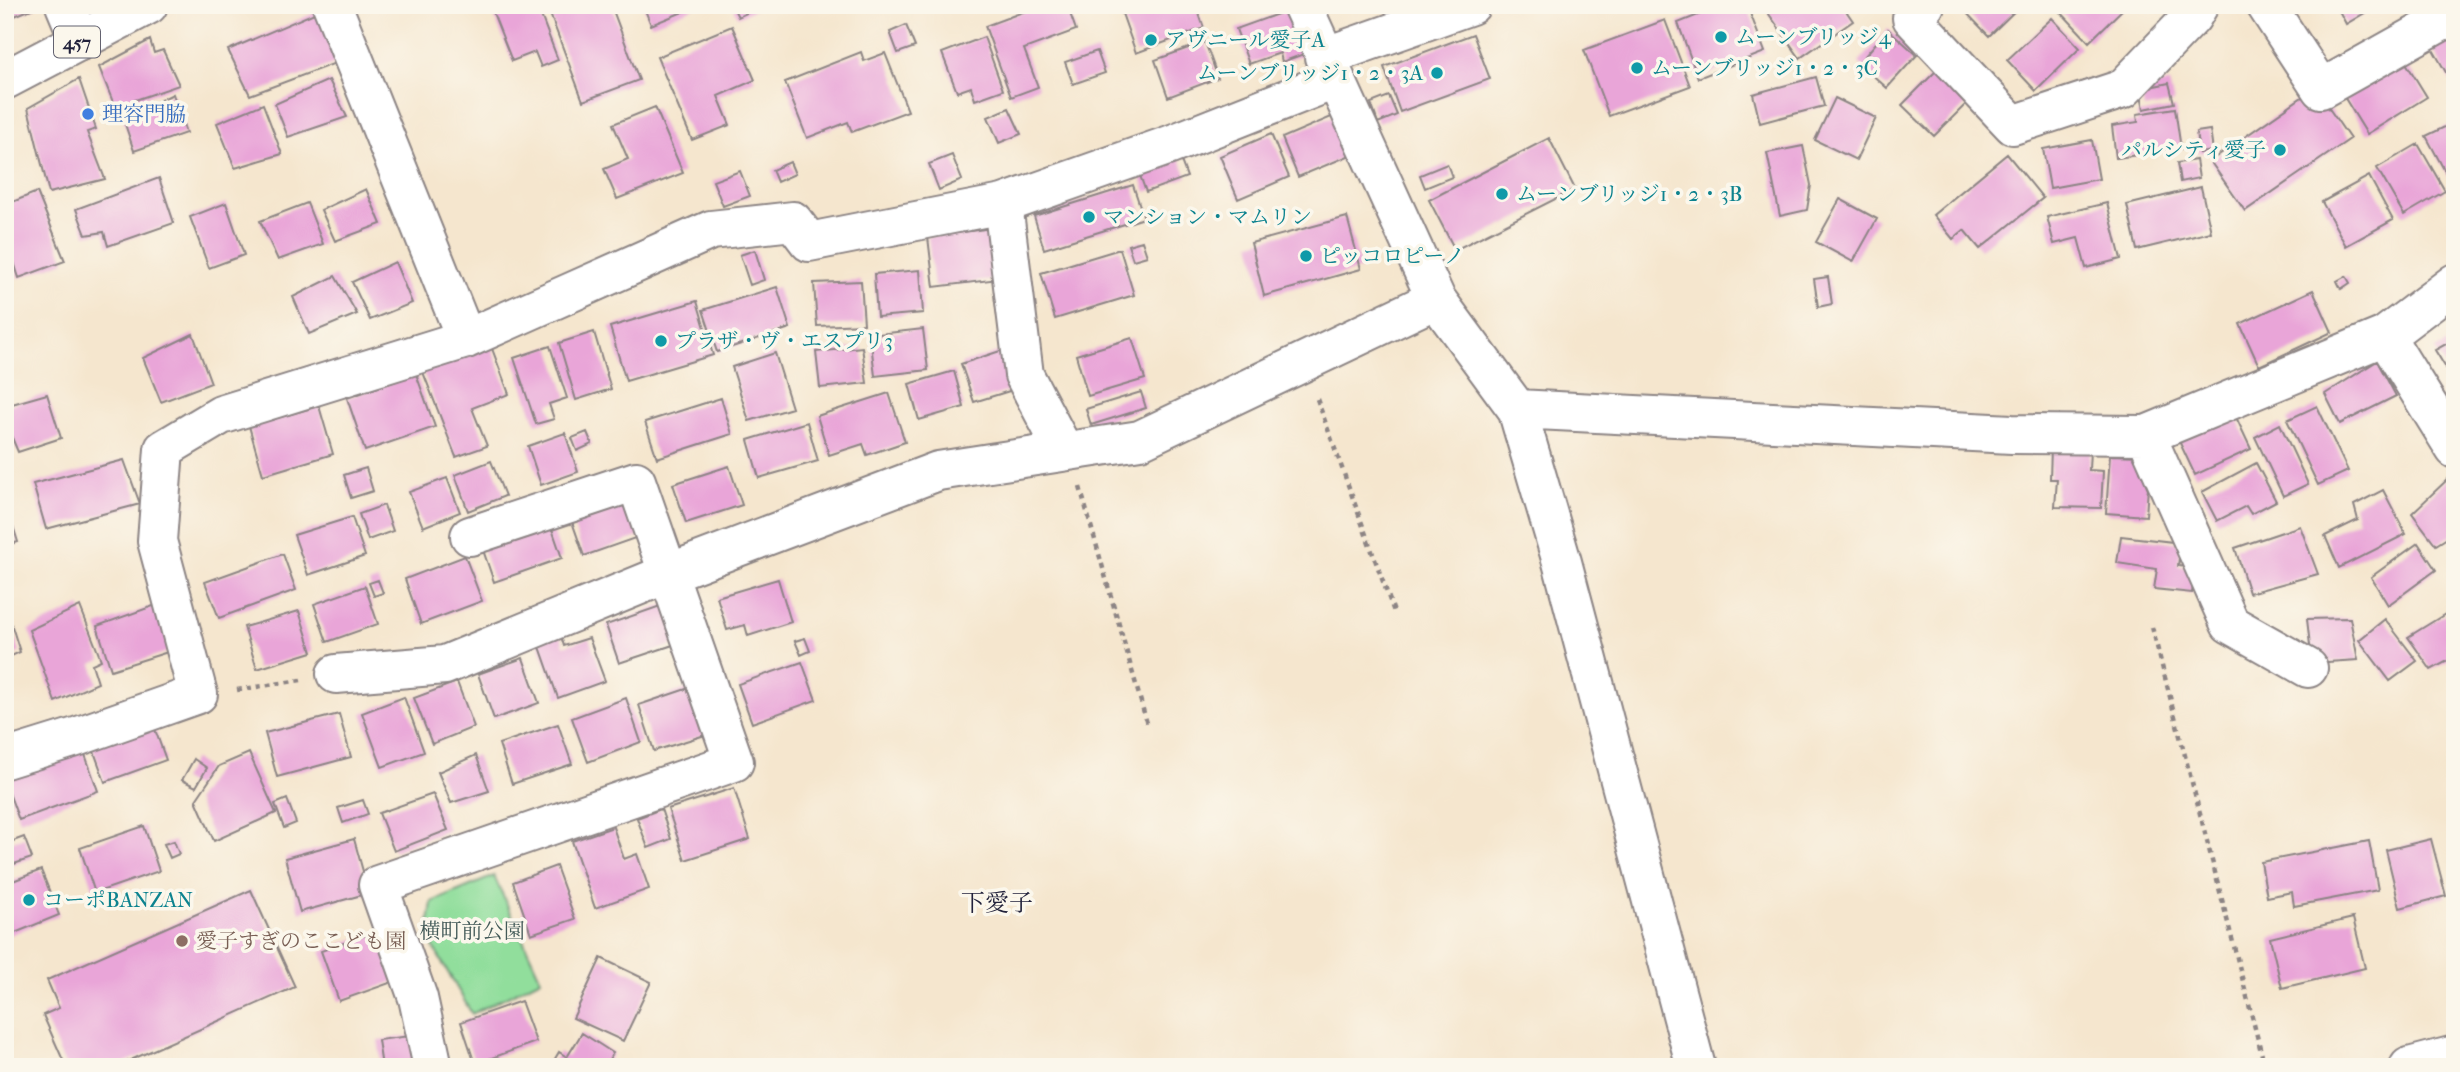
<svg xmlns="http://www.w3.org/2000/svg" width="2460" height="1072" font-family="'IM FELL French Canon','Noto Serif JP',serif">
  <rect width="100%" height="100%" fill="#fbf7ec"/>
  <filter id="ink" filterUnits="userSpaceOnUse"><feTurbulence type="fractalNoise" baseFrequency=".0143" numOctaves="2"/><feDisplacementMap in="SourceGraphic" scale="14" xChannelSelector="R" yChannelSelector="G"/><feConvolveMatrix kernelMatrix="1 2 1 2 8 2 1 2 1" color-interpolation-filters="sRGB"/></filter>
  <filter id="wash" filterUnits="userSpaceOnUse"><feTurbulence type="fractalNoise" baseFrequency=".00686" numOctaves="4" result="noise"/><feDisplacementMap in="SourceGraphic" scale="28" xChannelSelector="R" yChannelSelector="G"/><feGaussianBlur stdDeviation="1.57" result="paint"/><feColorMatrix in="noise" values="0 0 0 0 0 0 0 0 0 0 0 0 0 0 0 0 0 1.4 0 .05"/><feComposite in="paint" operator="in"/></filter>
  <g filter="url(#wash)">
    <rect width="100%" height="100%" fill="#f5e6ce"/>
    <path fill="#91de9c" stroke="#5a806c" stroke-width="2" d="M494,876L541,979L472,1014L427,936L432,902Z"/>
    <g id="blocks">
      <path fill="#e9a5d8" d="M5,5H41L5,20Z
        M490,5H537L558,60L541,67L535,52L512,61Z
        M549,5H611L639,80L583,101L547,6Z
        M643,5H700L651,25Z
        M732,5H764L738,17Z
        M1042,5H1067L1076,30L1024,49L1038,87L1011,97L985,26Z
        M1119,5H1196L1204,28L1136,53Z
        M1723,5H1747L1765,52L1698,78L1678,23Z
        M1766,5H1842L1853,21L1800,58L1764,7Z
        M1959,5H2021L1989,36Z
        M2062,5H2127L2089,42L2058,9Z
        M2336,5H2378L2346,24Z
        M1289,10L1304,54L1282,62L1280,53L1249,64L1236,29Z
        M319,11L341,61L250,95L228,50Z
        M2052,18L2080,48L2036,91L2007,60Z
        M1665,20L1690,86L1609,116L1584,50Z
        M906,25L915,47L898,53L890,32Z
        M732,26L755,80L718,96L730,125L692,140L657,57Z
        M1888,29L1917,55L1887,88L1859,63Z
        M2455,33V81L2452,83L2431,46Z
        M1473,34L1490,79L1400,112L1384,67Z
        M984,37L1003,90L975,100L971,87L957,92L942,53Z
        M150,40L154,53L163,50L179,85L115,107L99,67Z
        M1205,42L1218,78L1168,97L1155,60Z
        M1097,51L1105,73L1073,84L1065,62Z
        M861,52L864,61L885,53L908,111L852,132L848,122L807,138L785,82Z
        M2403,58L2427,97L2367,134L2343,95Z
        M1940,67L1972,98L1934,136L1902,105Z
        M1816,77L1824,106L1760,123L1753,94Z
        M79,79L96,129L87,132L105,179L49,193L28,108Z
        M329,80L347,117L288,137L275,104Z
        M2169,83L2174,103L2144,109L2140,89Z
        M2315,88L2350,139L2245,211L2210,161Z
        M173,94L186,133L134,151L123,118Z
        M1389,96L1397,115L1378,123L1371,103Z
        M1835,98L1876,118L1856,160L1815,140Z
        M263,104L282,154L235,168L217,123Z
        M655,107L683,173L617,199L604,169L628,159L613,124Z
        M1009,108L1021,134L999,143L988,117Z
        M2175,108L2181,149L2116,158L2112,126L2138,122L2137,114Z
        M1336,115L1353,154L1298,177L1282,138Z
        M2455,122V190L2426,136Z
        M2210,130L2213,151L2199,153L2196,132Z
        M1271,134L1289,177L1238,199L1220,156Z
        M1549,138L1575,189L1455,250L1429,200Z
        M2092,140L2099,179L2050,188L2043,149Z
        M2418,144L2445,191L2404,215L2377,168Z
        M1803,146L1811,185L1807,210L1780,216L1767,153Z
        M1178,153L1187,177L1146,192L1137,167Z
        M2007,154L2043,198L1980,249L1964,230L1953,239L1933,215Z
        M952,155L962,180L939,190L929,164Z
        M2196,160L2199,178L2180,182L2177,163Z
        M790,162L795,174L777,182L772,170Z
        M1447,164L1452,177L1425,188L1420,175Z
        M740,171L750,196L723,206L713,181Z
        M2369,176L2393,220L2346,246L2322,202Z
        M159,178L174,223L108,246L104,232L86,235L76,209Z
        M1133,185L1144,218L1044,249L1034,216Z
        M2201,187L2211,232L2137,250L2127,205Z
        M366,189L381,224L335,241L321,210Z
        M37,192L65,261L19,278L5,233V205Z
        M1840,199L1877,219L1853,262L1816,242Z
        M226,203L244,255L209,268L190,217Z
        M307,203L323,244L278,260L260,221Z
        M2107,203L2121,259L2086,268L2078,238L2054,244L2047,217Z
        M1347,217L1361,269L1264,296L1251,243Z
        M992,228L999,279L934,287L928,237Z
        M1142,241L1147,256L1133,260L1128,245Z
        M1120,249L1134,295L1055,319L1041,273Z
        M755,250L764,280L750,285L740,255Z
        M395,262L412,303L370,320L352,282Z
        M920,270L923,313L877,317L874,274Z
        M335,276L357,314L309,334L293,297Z
        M2346,276L2350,283L2341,289L2337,281Z
        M1828,277L1832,304L1818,307L1814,279Z
        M861,281L864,324L817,326L814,283Z
        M777,287L790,328L717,352L703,310Z
        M2313,290L2332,332L2259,366L2240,324Z
        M697,301L713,355L626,381L610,327Z
        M923,329L928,370L875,376L870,335Z
        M594,332L611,389L576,400L559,343Z
        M193,334L211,383L161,402L143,358Z
        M1132,338L1145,379L1088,396L1076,355Z
        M2455,339V383L2435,350Z
        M491,346L509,394L472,408L487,446L456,457L423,372Z
        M550,346L567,398L549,404L554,419L536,424L514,358Z
        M862,347L867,383L820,388L816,352Z
        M1006,349L1019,388L974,402L961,364Z
        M775,353L792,408L749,421L732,367Z
        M2377,361L2396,396L2340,424L2325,394Z
        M954,371L964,407L919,420L909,384Z
        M416,374L435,427L365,451L347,398Z
        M1141,392L1146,408L1091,425L1086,409Z
        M889,393L905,442L867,455L863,444L829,455L817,416Z
        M47,394L61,438L18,452L5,421V406Z
        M721,398L732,434L657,458L645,422Z
        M319,406L333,454L263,475L249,426Z
        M2317,406L2348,471L2318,485L2287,420Z
        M2235,415L2251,449L2195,475L2179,441Z
        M807,422L818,461L759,478L748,440Z
        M2280,424L2308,484L2283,496L2255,437Z
        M587,432L592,444L577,451L572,438Z
        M565,433L578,472L541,485L528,446Z
        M2051,448L2090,450L2089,470L2103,471L2101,508L2055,507L2057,479H2050Z
        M2110,455L2141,456L2140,471L2149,472L2146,516L2106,513Z
        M124,460L140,504L46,529L33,484Z
        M491,461L505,496L468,511L455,475Z
        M2256,463L2276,501L2251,514L2246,506L2217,521L2202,492Z
        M729,466L742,505L686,523L673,484Z
        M366,468L373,491L351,498L344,475Z
        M447,478L460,512L423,527L409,492Z
        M2449,478L2455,487V533L2436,545L2412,513Z
        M2383,490L2406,534L2339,568L2325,536L2358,520L2354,505Z
        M626,492L641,536L584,556L569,513Z
        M5,500L18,542L5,546Z
        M384,505L393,531L368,540L359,514Z
        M352,517L365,556L308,575L294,535Z
        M550,523L562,558L494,582L482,547Z
        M2300,526L2318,574L2249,593L2235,548Z
        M2121,536L2181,543L2178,566L2195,568L2192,593L2154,589L2157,569L2117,563Z
        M2418,543L2436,570L2388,605L2371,577Z
        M283,554L296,590L219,618L205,582Z
        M465,556L482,601L421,624L405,579Z
        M778,579L791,622L748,636L745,625L727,630L717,597Z
        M378,580L383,593L374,596L369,583Z
        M365,586L378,624L327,642L314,604Z
        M666,604L679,643L619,663L606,625Z
        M156,605L174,650L111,670L97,626Z
        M80,606L101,660L92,664L98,683L55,702L29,630Z
        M2455,608V657L2431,670L2408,637Z
        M299,611L312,652L257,669L244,627Z
        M2350,618L2358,660L2312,663L2307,619Z
        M2385,619L2417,661L2390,681L2359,640Z
        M10,620L20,652L5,659V622Z
        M560,633L564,646L589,638L605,681L558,698L538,641Z
        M805,638L810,651L801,655L795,641Z
        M523,658L539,703L494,719L478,674Z
        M802,662L816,700L752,723L738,684Z
        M457,682L474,727L432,744L414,698Z
        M689,688L705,735L654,751L639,705Z
        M404,697L424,752L382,767L362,713Z
        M626,698L641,742L588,762L572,718Z
        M339,714L351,757L277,777L265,733Z
        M153,724L166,760L105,782L92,746Z
        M558,724L572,764L512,784L499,744Z
        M82,746L98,791L19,820L5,782V774Z
        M249,753L276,813L214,841L196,800L219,766Z
        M476,755L489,791L451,803L438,772Z
        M194,759L207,768L196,787L182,780Z
        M734,788L750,839L685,860L668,809Z
        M433,794L448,830L394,851L379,813Z
        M287,799L296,823L284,828L275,804Z
        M363,800L368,814L343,823L338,808Z
        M661,809L671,839L648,848L637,818Z
        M144,826L159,871L95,893L80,848Z
        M613,827L624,859L637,854L649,889L595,908L572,841Z
        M24,837L32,858L5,867V844Z
        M354,839L369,893L300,912L285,858Z
        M2431,839L2446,896L2400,908L2386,850Z
        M174,841L179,854L170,858L164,844Z
        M2369,841L2378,890L2294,906L2292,892L2267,897L2261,862Z
        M556,866L575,919L531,934L513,882Z
        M41,870L59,915L5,937V884Z
        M251,890L295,987L115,1067H66L43,1015L59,1008L47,980Z
        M2353,918L2365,968L2282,988L2270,938Z
        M383,929L401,979L339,1001L321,951Z
        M601,958L651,982L623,1041L573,1018Z
        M521,1001L536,1042L475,1064L461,1022Z
        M582,1033L613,1053L604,1067H550L559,1052L567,1057Z
        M417,1035L421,1067H382L378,1040Z"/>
    </g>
  </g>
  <g filter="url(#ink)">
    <use href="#blocks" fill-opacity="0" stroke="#8c8484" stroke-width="2"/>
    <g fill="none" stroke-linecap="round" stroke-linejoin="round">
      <defs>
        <path id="minor" d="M65,5L80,41
          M332,5L466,339
          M1302,5L1436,299L1517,409L1562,562L1696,1067
          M1925,5L1912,18L2013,125L2123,89L2192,17L2199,5
          M2266,5L2321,89L2455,14
          M1324,57L1471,5
          M1003,204L1024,375L1064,451
          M2385,336L2455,449
          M1517,409L2012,434L2146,435L2385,336L2455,283
          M2146,435L2230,624L2308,668
          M336,674L445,665L669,573L938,471L1140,440L1436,299
          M5,759L76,737L198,694L157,541L164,449L221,415L466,339L711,230L793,221L809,242L1003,204L1170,145L1334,80
          M433,1067L418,998L378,885L734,762L636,481L470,536
          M2409,1067L2455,1055"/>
        <path id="highway" d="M5,80L148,5"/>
      </defs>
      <use href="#minor" stroke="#8c8484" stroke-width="42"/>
      <use href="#highway" stroke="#8c8484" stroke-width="42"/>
      <path stroke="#8c8484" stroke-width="4.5" stroke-dasharray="5 5" stroke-linecap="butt" d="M1317,399L1394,612
        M1080,487L1148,727
        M2152,627L2265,1067
        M237,690L301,680"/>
      <use href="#minor" stroke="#fff" stroke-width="38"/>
      <use href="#highway" stroke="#fff" stroke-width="38"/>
    </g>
  </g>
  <g fill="#0f9aa8" stroke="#fbf7ec" stroke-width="2.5">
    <circle cx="1721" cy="37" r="7"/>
    <circle cx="1151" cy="40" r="7"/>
    <circle cx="1637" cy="68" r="7"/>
    <circle cx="1437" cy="73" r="7"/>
    <circle cx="2280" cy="150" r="7"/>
    <circle cx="1502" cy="194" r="7"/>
    <circle cx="1089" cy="217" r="7"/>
    <circle cx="1306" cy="256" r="7"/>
    <circle cx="661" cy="341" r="7"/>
    <circle cx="29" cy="900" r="7"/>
  </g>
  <circle fill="#3f7fe0" stroke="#fbf7ec" stroke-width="2.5" cx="88" cy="114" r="7"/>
  <circle fill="#8d6e63" stroke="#fbf7ec" stroke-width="2.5" cx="182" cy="941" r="7"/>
  <g text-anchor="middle" stroke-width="7" stroke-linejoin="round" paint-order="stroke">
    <rect fill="#fbf7ec" stroke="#636270" stroke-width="2" x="54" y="26.5" width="46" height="31" rx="5"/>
    <g font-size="19" font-weight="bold" fill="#22223b">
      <text x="77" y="49">457</text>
    </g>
    <g font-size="21" fill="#0d838f" stroke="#fbf7ec" text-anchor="start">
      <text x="1735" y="44">ムーンブリッジ4</text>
      <text x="1165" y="47">アヴニール愛子A</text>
      <text x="1651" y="75">ムーンブリッジ1・2・3C</text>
      <text x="1423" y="80" text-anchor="end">ムーンブリッジ1・2・3A</text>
      <text x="2266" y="157" text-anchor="end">パルシティ愛子</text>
      <text x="1516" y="201">ムーンブリッジ1・2・3B</text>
      <text x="1103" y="224">マンション・マムリン</text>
      <text x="1320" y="263">ピッコロピーノ</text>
      <text x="675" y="348">プラザ・ヴ・エスプリ3</text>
      <text x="43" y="907">コーポBANZAN</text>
    </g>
    <g font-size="21" fill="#366cbe" stroke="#fbf7ec" text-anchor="start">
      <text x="102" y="121">理容門脇</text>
    </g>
    <g font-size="21" fill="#435a58" stroke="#fbf7ec">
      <text x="472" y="938">横町前公園</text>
    </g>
    <g font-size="21" fill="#785e54" stroke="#fbf7ec" text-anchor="start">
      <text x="196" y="948">愛子すぎのここども園</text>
    </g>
    <g font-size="24" fill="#22223b" stroke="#fbf7ec">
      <text x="997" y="911">下愛子</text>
    </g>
  </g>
  <rect width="2460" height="1072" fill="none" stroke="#fbf7ec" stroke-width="28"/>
</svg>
